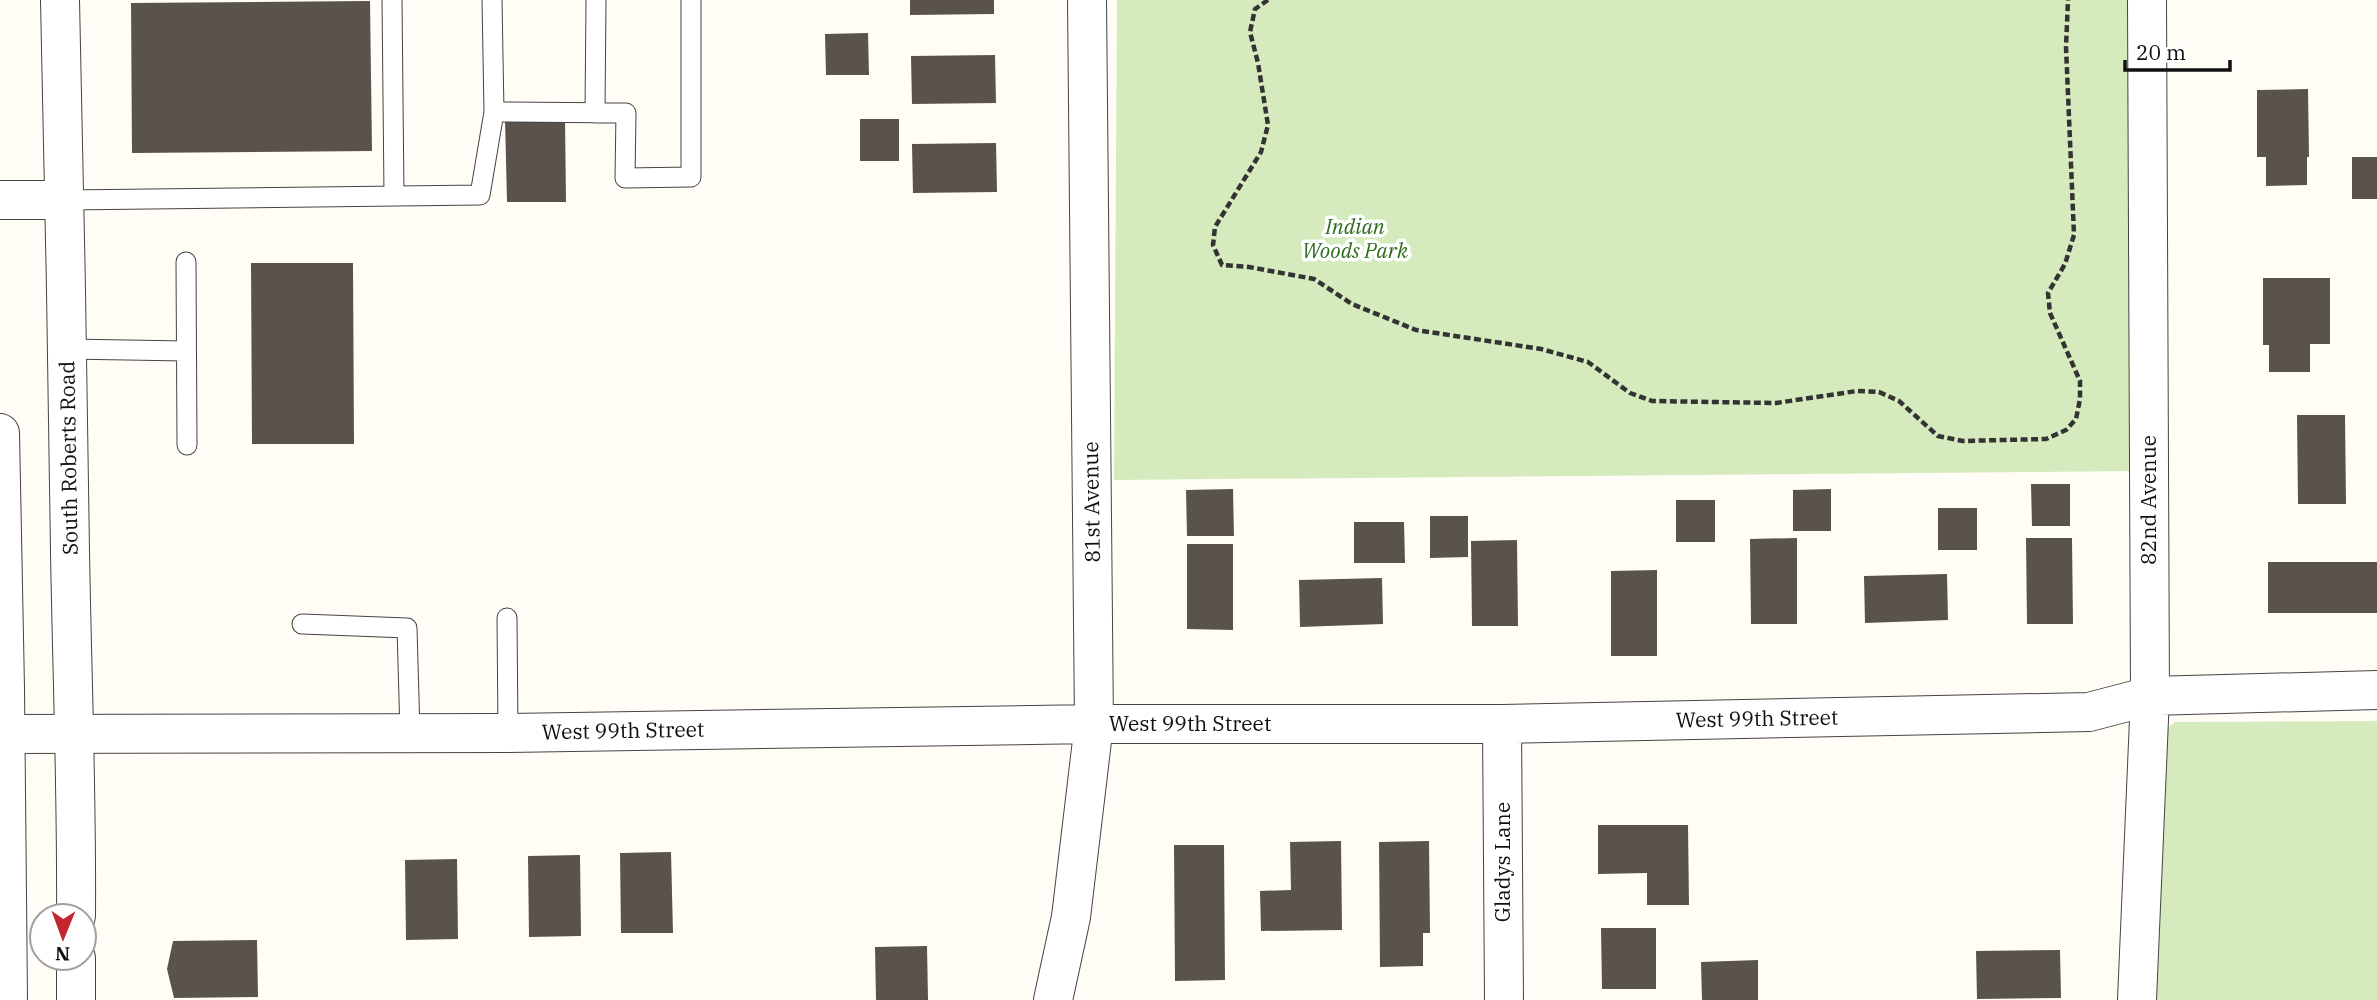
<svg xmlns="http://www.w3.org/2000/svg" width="2377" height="1000" font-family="'IBM Plex Serif',serif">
  <rect width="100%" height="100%" fill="#fffdf5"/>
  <path fill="#d5ebbd" d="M1117,0H2135L2139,471L1114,480Z
    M2377,721V1000H2153L2162,733L2175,722Z"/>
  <path fill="#5a524d" d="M910,0H994V14L910,15Z
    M370,1L372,151L132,153L131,3Z
    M868,33L869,75H826L825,34Z
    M995,55L996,103L912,104L911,56Z
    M2308,89L2309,157H2307V185L2266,186V157H2257V90Z
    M505,119H565L566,202H507Z
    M860,119H899V161H860Z
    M996,143L997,192L913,193L912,144Z
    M2352,157H2377V199H2352Z
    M251,263H353L354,444H252Z
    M2263,278H2330V344H2310V372H2269V345H2263Z
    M2297,415H2345L2346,504H2298Z
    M2031,484H2070V526H2032Z
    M1233,489L1234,536H1187L1186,490Z
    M1831,489V531H1793V490Z
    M1676,500H1715V542H1676Z
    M1938,508H1977V550H1938Z
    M1430,516H1468V557L1430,558Z
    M1354,522H1404L1405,563H1354Z
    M1797,538V624H1751L1750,539Z
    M2026,538H2072L2073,624H2027Z
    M1517,540L1518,626H1472L1471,541Z
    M1187,544H1233V630L1187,629Z
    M2268,562H2377V613H2268Z
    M1657,570V656H1611V571Z
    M1947,574L1948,620L1865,623L1864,576Z
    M1382,578L1383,624L1300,627L1299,580Z
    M1598,825H1688L1689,905H1647V873L1598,874Z
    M1341,841L1342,930L1261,931L1260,891L1291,890L1290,842Z
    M1429,841L1430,933H1423V966L1380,967L1379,842Z
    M1174,845H1224L1225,980L1175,981Z
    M671,852L673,933H621L620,853Z
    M580,855L581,936L529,937L528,856Z
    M457,859L458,939L406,940L405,860Z
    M1601,928H1656V989H1602Z
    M257,940L258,997L174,998L167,969L173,941Z
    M927,946L928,1000H876L875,947Z
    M2060,950L2061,998L1977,999L1976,951Z
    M1758,960V1000H1702L1701,962Z"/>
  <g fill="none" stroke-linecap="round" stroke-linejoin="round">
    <defs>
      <path id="service" d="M392,0L394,195
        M492,0L494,112
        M595,113L596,0
        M66,200L480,195L494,112L626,113L625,178L691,177V0
        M186,262L187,445
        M67,349L186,351
        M507,618L508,733
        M302,624L407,628L410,733"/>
      <path id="minor" d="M0,200H66
        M1502,724L1504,1000
        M0,734L508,733L1094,724H1502L2089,712L2150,696L2377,690
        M1053,1000L1071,917L1094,724L1087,0
        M2137,1000L2150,696L2147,0"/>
      <path id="tertiary" d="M60,0C65,184 67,367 70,551C72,673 77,794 76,916
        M0,433L5,688L8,1000
        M76,1000V958"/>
    </defs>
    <use href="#service" stroke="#444" stroke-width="21"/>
    <use href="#minor" stroke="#444" stroke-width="40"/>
    <use href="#tertiary" stroke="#444" stroke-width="40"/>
    <path stroke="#333" stroke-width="4.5" stroke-dasharray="7 3.5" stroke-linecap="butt" d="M1268,0L1255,9L1250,32L1258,63L1268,125L1261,152L1215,227L1213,245L1222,265L1249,267L1314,279L1352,304L1416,330L1541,349L1588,362L1630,393L1652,401L1776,403L1857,391L1879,392L1899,401L1938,436L1963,441L2046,439L2066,430L2076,419L2080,399V381L2050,313L2048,293L2065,264L2074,235L2066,47L2068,0"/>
    <use href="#service" stroke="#fff" stroke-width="19"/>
    <use href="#minor" stroke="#fff" stroke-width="38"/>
    <use href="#tertiary" stroke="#fff" stroke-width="38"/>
  </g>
  <g text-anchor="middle" stroke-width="7" stroke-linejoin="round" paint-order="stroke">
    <g font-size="21" font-style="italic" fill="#2f6b1f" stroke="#fff">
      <text x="1355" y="234">Indian<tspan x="1355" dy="24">Woods Park</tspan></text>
    </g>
    <g font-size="21" fill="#111" stroke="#fff">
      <text transform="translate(69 458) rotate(-91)" y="7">South Roberts Road</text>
      <text transform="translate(2149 500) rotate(-90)" y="7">82nd Avenue</text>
      <text transform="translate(1092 502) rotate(-91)" y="7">81st Avenue</text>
      <text transform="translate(1757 719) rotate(-1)" y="7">West 99th Street</text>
      <text x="1190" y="731">West 99th Street</text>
      <text transform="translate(623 731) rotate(-1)" y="7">West 99th Street</text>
      <text transform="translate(1503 862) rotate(-90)" y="7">Gladys Lane</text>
    </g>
  </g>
  <g transform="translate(63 937) rotate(181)"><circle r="33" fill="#ffffff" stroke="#a0a0a0" stroke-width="2"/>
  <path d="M0-5L12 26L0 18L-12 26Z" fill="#c4262e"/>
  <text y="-10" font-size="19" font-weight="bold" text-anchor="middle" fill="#111111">N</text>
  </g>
  <path d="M2125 60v10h105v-10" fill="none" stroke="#111111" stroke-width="3.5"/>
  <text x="2136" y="60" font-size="21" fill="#111111" stroke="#ffffff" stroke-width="5" paint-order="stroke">20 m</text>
</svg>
